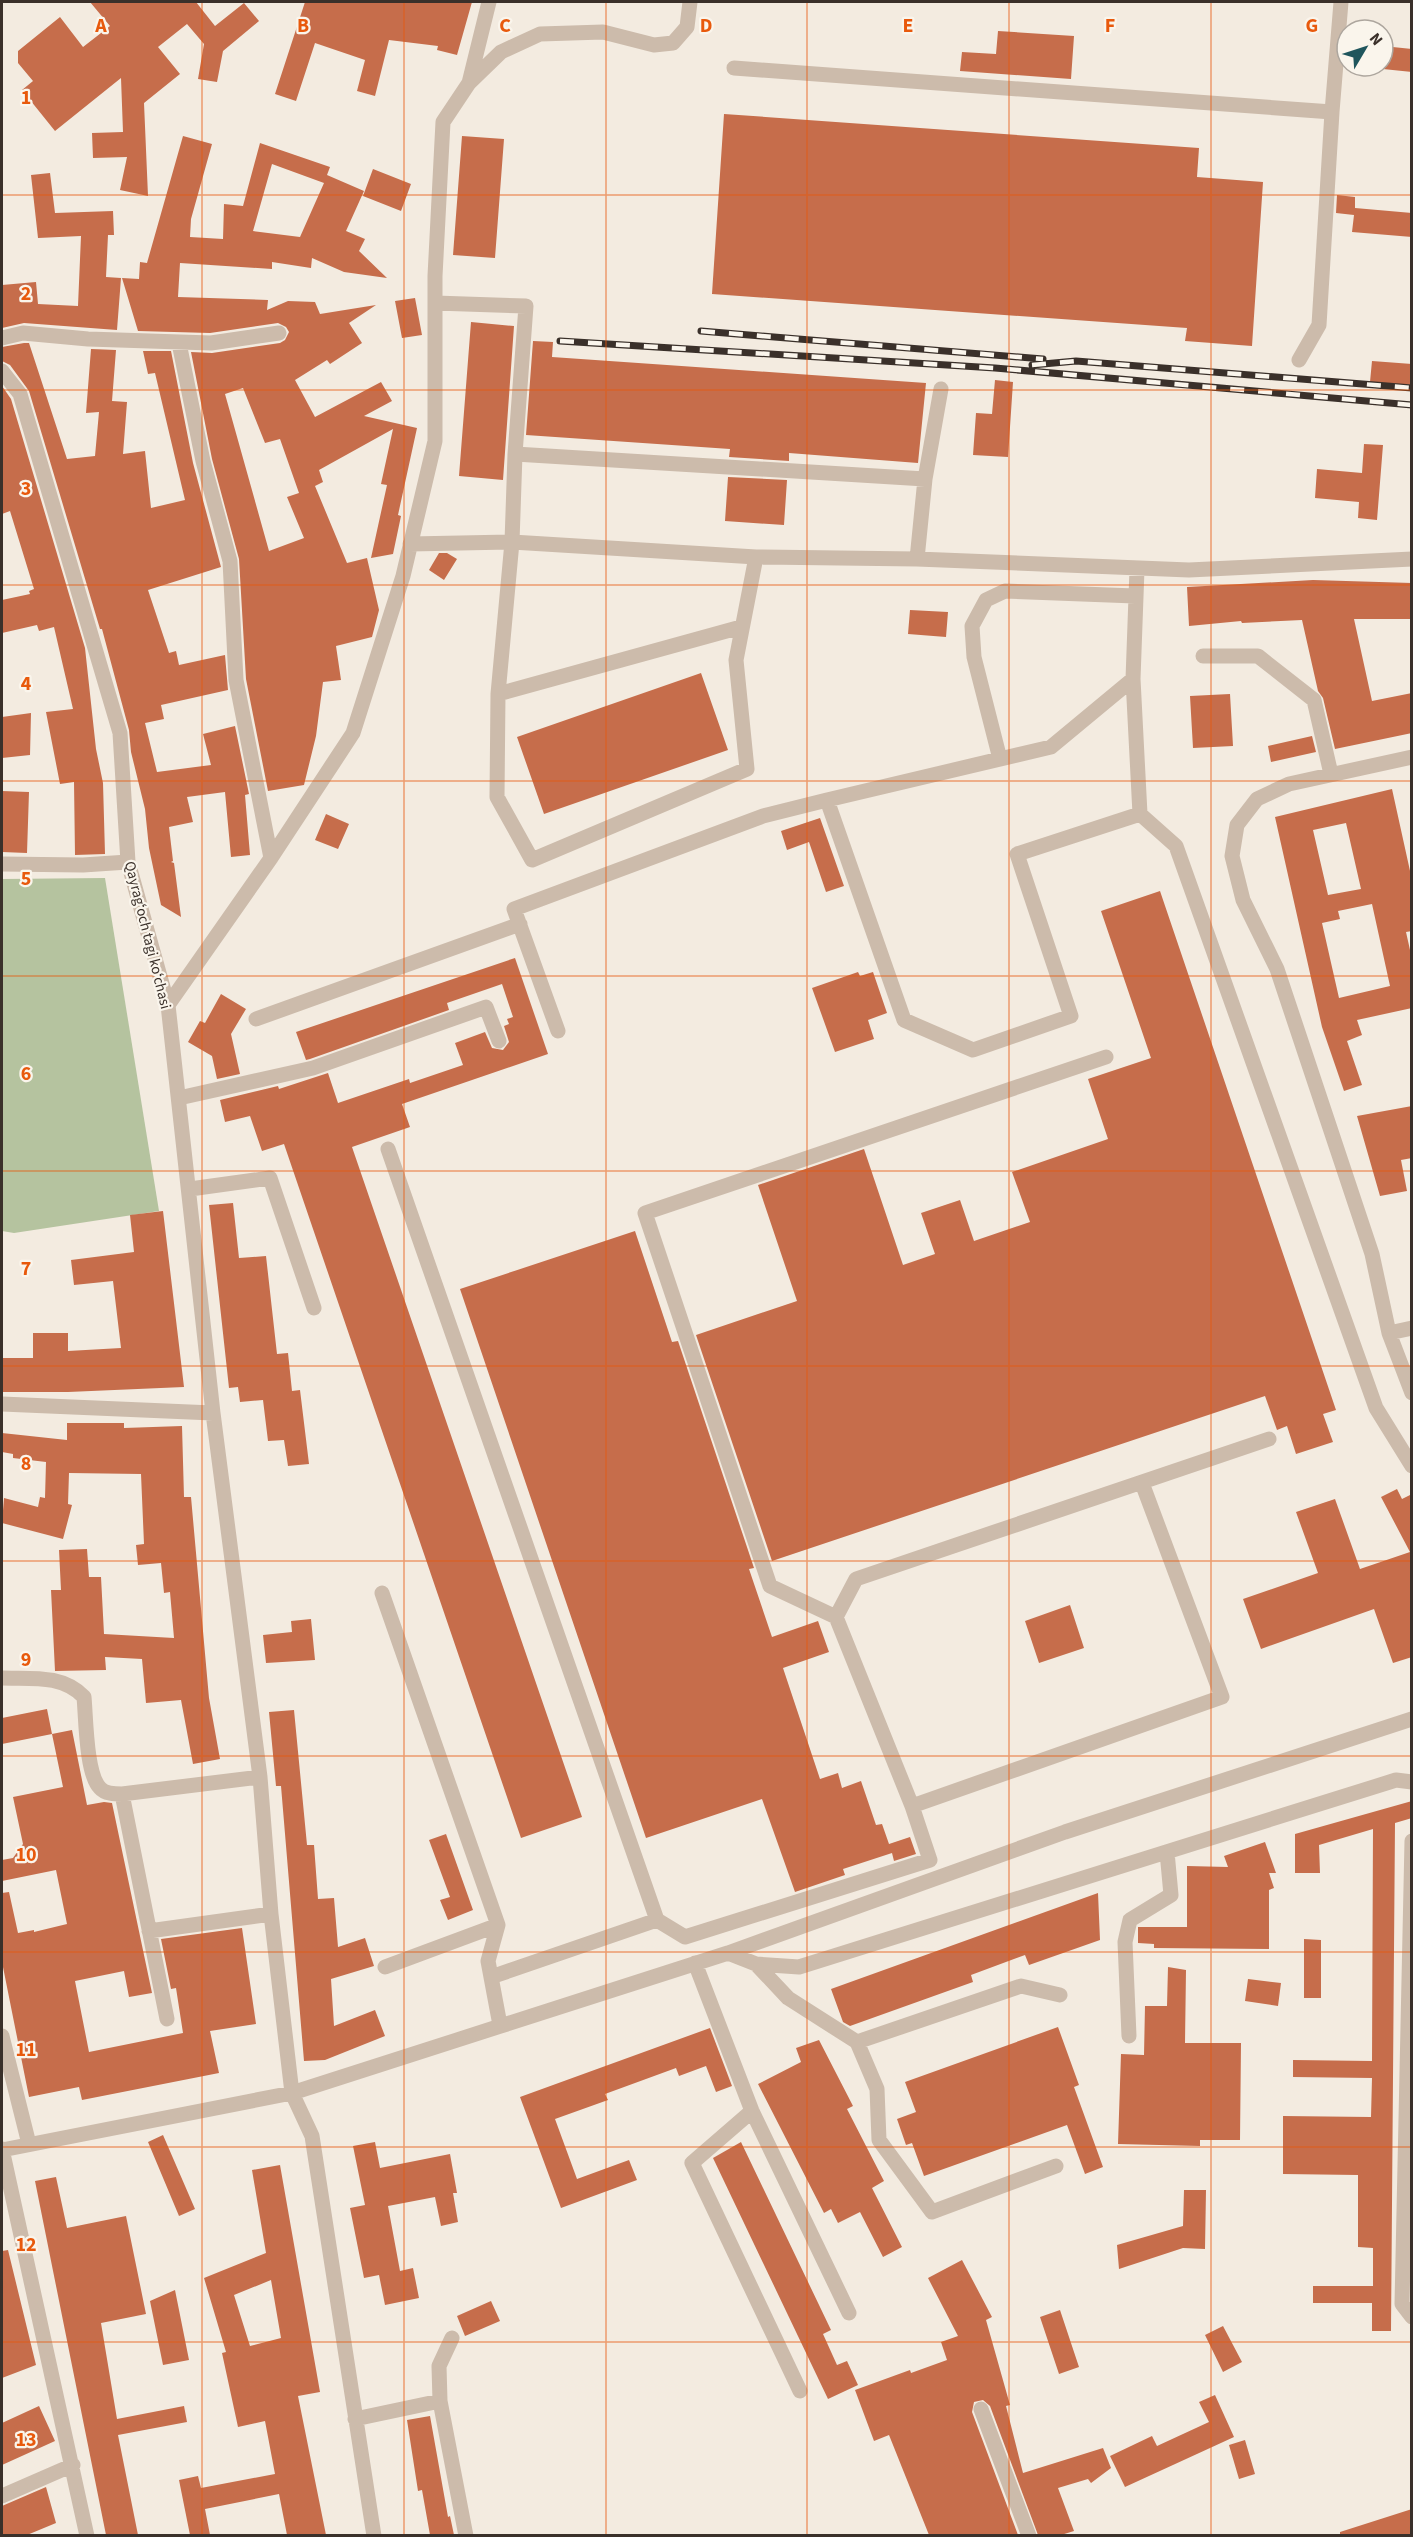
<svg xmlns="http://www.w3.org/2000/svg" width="1413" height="2537" font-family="'Source Sans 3',sans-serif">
  <rect width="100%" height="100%" fill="#f3ebe0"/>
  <path fill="#b5c39f" d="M105,878L159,1211L14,1233L2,1231V879Z"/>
  <path fill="#c66d4b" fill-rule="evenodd" d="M90,2H196L215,26L244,3L259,21L223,51L217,82L198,79L204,44L187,24L158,47L180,74L144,103L148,196L120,190L127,157L93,158L92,133L123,132L121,78L55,131L22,90L33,81L18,63V51L60,17L83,47L110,26Z
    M305,2H472L457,55L437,50L438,46L389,40L375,96L357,91L365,60L315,43L296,101L275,94Z
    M998,31L1074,36L1071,79L960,71L962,52L996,54Z
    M1383,46L1412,49V72L1383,69Z
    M724,114L1199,148L1197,177L1263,182L1252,346L1185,341L1187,328L712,294Z
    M183,136L212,144L191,219L190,237L223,239L224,204L243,206L260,143L330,167L327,175L364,191L346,231L365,239L359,251L387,278L344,272L312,258L311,268L272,262V269L180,263L178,297L268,300L267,310L288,301L315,302L320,314L376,305L349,323L362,343L330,364L327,360L295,380L315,417L381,382L392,401L364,416L417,428L398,515L401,516L393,554L371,558L387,485L381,484L393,429L319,470L323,482L315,486L347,563L367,558L379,610L372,637L336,646L341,680L323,682L316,736L304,785L268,791L246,679L239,559L212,459L191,352L212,353L280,343L285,340L289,332L286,327L278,323L210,333L138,331L122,278L139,279L140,262L147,263ZM272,164L324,183L300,237L253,231ZM243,388L265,443L280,439L299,493L287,497L304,538L269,551L225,394Z
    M462,136L504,139L495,258L453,255Z
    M373,169L411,184L401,211L363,196Z
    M50,173L55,213L113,211L114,235H108L106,277L121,278L117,330L24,323L2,328V285L36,282L38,304L78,306L81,236L38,238L31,175Z
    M1337,195L1355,197V208L1412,213V237L1352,232L1354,215L1336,213Z
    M415,298L422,335L402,338L395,301Z
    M471,322L514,326L503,480L459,476Z
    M533,341L553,342L552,357L926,383L918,463L789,453V461L729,457L730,449L526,435Z
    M24,343H29L67,459L95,456L99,412L86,413L91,349L116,350L112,401L127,402L123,454L145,451L151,508L185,500L155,373L148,374L143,351H171L193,463L221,567L148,590L169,653L176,651L179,665L225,655L228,690L161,705L164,719L145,723L157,772L211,765L203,734L235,726L249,794L245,795L250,855L231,857L225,792L187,797L193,822L169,827L173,861L171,862L174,863L181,917L161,905L149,848L145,809L131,752L129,730L102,629H100L29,391L10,365L2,361V347Z
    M1372,361L1412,364V385L1370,382Z
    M995,380L1013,382L1008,457L973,455L976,413L992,414Z
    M2,386L11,399L85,648L96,749L103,783L105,854L75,855L74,782L60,784L46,712L73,709L54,627L39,631L37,625L2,633V600L30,594L29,591L34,589L10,511L2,514Z
    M1364,444L1383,445L1377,520L1358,518L1359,502L1315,498L1317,469L1362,473Z
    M728,477L787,480L784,525L725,521Z
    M439,553H447L457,559L444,580L429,570Z
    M1313,580L1412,583V619H1354L1372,701L1412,693V733L1335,749L1323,698L1318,691L1302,620L1242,623L1241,621L1189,626L1187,587Z
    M910,610L948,612L946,637L908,634Z
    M701,673L728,750L544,814L517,737Z
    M1230,694L1233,746L1193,748L1190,696Z
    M31,713L30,755L2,758V717Z
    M1312,736L1316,752L1271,762L1268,746Z
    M1392,789L1412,880V931L1406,932L1412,959V1008L1357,1020L1362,1035L1347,1041L1362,1085L1344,1091L1322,1027L1275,817ZM1346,823L1361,889L1328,895L1313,830ZM1372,904L1390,986L1339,998L1322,923L1340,919L1338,911Z
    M2,791L29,792L27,853L2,852Z
    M326,814L349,824L338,849L315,840Z
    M820,818L844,886L826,892L809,842L787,850L781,831Z
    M1160,891L1336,1410L1323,1414L1333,1442L1296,1454L1287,1426L1277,1430L1265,1396L772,1561L696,1335L797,1301L758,1185L864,1149L903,1265L935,1254L921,1213L960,1200L974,1241L1030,1222L1012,1172L1108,1139L1088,1079L1151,1058L1101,911Z
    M515,958L548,1054L402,1104L410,1127L352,1147L582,1817L521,1838L284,1144L262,1151L250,1116L225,1122L220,1100L278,1086L279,1089L328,1073L338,1103L409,1079L410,1083L463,1065L455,1043L485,1032L492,1048L503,1050L509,1042L504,1026L509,1024L507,1019L513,1017L502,984L447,1003L449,1010L310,1059L306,1060L296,1032Z
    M858,972L860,976L873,972L887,1013L868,1020L874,1039L835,1052L812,988Z
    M221,994L246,1009L231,1034L240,1074L217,1079L212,1056L188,1042L200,1021L205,1023Z
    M1412,1106V1158L1401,1160L1407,1191L1380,1196L1357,1116Z
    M233,1203L239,1258L266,1256L277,1354L288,1353L292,1391L300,1390L309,1464L288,1466L284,1440L268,1441L263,1400L240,1402L238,1387L229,1388L209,1205Z
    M163,1211L184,1387L68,1392H2V1358H33V1333H68V1351L121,1348L113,1281L74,1285L71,1260L134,1252L130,1215Z
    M635,1231L672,1342L678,1341L754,1568L749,1569L772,1637L818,1621L829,1652L783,1668L820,1779L838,1773L842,1788L861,1781L876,1825L882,1824L889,1844L910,1837L916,1854L894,1861L892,1853L843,1869L845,1875L795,1892L762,1799L646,1838L460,1289Z
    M67,1423H124V1428L182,1426L184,1497H191L209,1698L220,1759L193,1764L181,1700L146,1703L142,1659L105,1657L106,1670L55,1671L51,1590H61L59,1550L87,1549L89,1577H101L104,1634L174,1638L170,1592L164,1593L161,1563L138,1565L136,1545L144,1544L141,1474L69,1473L68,1504L72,1505L63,1539L2,1523L4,1498L38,1507L40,1497L45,1498L46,1462L13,1458V1454L2,1452V1433L67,1440Z
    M1397,1489L1402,1499L1412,1494V1657L1393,1663L1374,1609L1261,1649L1243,1599L1318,1573L1296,1512L1335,1499L1360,1569L1410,1552L1381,1497Z
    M1070,1605L1084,1648L1039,1663L1025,1621Z
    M311,1619L315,1660L266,1663L263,1635L292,1632L291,1621Z
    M47,1709L52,1734L2,1744V1718Z
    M294,1710L307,1845H314L318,1899L334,1898L338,1947L365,1938L374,1966L331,1979L334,2026L375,2010L385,2036L325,2060L304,2061L281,1786H276L269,1712Z
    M72,1730L87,1805L104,1802L112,1803L152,1993L129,1997L124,1971L75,1981L89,2052L183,2033L176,1988L171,1989L161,1939L242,1928L256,2024L210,2031L219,2073L82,2100L79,2087L29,2097L2,1962V1893L9,1892L18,1933L34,1930V1932L67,1924L56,1870L2,1881V1860L13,1858L23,1844L13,1797L63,1787L52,1734Z
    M1412,1801V1818L1395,1823L1391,2331H1372V2303H1313V2286H1373V2248L1358,2247V2175L1283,2174V2116L1371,2117L1372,2078L1293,2077V2060L1372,2061L1373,1829L1319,1845L1320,1873H1295V1834Z
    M446,1834L473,1910L448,1920L440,1900L450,1897L429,1840Z
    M1265,1842L1276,1873H1269L1274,1888L1269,1890V1949L1154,1948V1944L1138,1943V1927H1187V1866L1228,1867L1224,1856Z
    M1098,1893L1100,1940L1029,1965L1025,1955L971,1975L973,1982L850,2026L843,2022L831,1989Z
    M1304,1939L1321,1940V1998H1304Z
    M1168,1967L1186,1970L1185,2043H1241L1240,2140H1200V2146L1118,2144L1121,2054L1144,2055L1145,2006H1167Z
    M1248,1979L1281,1983L1278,2006L1245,2001Z
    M1058,2027L1079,2085L1074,2087L1103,2167L1085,2174L1067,2125L924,2176L912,2143L906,2145L897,2119L916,2112L905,2082Z
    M710,2028L732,2086L716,2092L706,2066L679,2076L676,2068L605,2094L608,2100L555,2119L577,2179L629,2160L637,2180L561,2208L520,2097Z
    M819,2040L853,2106L847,2109L884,2181L872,2188L902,2247L883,2257L860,2212L838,2223L831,2209L824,2213L758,2084L801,2062L796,2048Z
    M163,2135L195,2209L179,2216L148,2142Z
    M375,2142L380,2168L450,2154L457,2193H453L458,2222L441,2226L435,2197L388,2206L400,2271L413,2268L419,2298L385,2305L379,2275L364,2278L350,2208L365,2205L353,2146Z
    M741,2142L831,2330L823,2334L837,2365L847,2361L858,2385L828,2399L713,2158Z
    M280,2165L320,2392L298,2396L326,2535H287L279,2494L205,2509L210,2535H190L179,2480L198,2476L201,2488L275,2474L265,2421L238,2427L222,2353L226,2352L204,2278L266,2253L252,2170ZM271,2280L281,2338L250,2346L234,2295Z
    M56,2177L67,2228L126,2216L146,2314L101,2323L117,2419L184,2406L187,2422L118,2435L138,2535H106L35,2181Z
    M1184,2190H1206L1205,2249L1183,2248L1119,2269L1117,2245L1183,2226Z
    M8,2250L36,2365L2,2378V2251Z
    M962,2260L992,2317L986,2320L1010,2405L1006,2406L1023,2473L1103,2448L1111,2468L1091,2483L1088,2479L1058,2488L1074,2531L1061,2535H1038L990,2406L983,2400L974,2402L972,2412L1018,2535H929L889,2435L874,2441L855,2390L910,2370L911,2373L947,2360L941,2342L958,2336L928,2278Z
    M175,2290L189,2360L163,2365L150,2301Z
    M491,2301L500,2321L465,2336L457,2316Z
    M1060,2310L1079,2367L1059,2374L1040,2317Z
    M1223,2326L1242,2362L1223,2372L1205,2335Z
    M1215,2395L1234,2437L1125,2487L1110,2456L1152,2436L1157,2446L1209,2422L1199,2402Z
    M39,2406L55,2441L2,2465V2423Z
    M430,2416L448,2517L450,2516L454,2535H430L422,2490L418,2491L407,2420Z
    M1245,2440L1255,2474L1239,2479L1229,2445Z
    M46,2487L56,2523L27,2535H2V2506Z
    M1412,2509V2535H1340V2532Z"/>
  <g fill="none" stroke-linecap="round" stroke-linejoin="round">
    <path stroke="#ccbbab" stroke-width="15" d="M734,68L1332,112L1341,2
      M469,83L489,2
      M435,303L526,306L515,454
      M2,338L23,333L88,339L211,343L279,333
      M179,343L203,461L230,561L236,680L271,858
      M1299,360L1319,325L1332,112
      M2,371L20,394L120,733L128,862L168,1005L213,1413L2,1404
      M410,544L512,542L756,557L917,559L1189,570L1412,559
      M756,557L736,660L747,769L532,860L497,797L498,694L512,542L515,454L925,479
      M917,559L925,479L941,389
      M1203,656H1258L1314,700L1331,774
      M1133,679L1140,814
      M498,694L741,627
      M1412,757L1289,784L1257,799L1237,825L1232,856L1243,900L1277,969L1372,1254L1389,1333L1412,1393
      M1000,759L974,657L972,626L986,600L1005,591L1135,596
      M827,800L1051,747L1133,679L1137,569
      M2,864L83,865L128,862
      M168,1005L271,858L353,733L403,576L435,441V276L443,122L469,83L501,52L540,34L603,32L654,45L673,43L687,27L690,2
      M256,1019L520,924
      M558,1031L514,909L763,816L827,800L904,1020L973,1050L1071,1016L1017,854L1140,814L1176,846L1376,1408L1412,1466
      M179,1098L313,1068L486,1007L499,1041
      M388,1149L657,1920L491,1977
      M190,1189L270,1178L314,1308
      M1389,1333L1412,1328
      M213,1413L260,1777L271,1914L292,2093L312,2136L374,2536
      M382,1593L498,1925L488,1961L500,2025
      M836,1617L770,1586L645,1213L1106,1057
      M2,1678C31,1679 62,1674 84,1697C86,1718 86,1774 100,1788C105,1794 115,1794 122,1794L260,1777
      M122,1794L167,2019
      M912,1806L1222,1697L1142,1483
      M1412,1841L1402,2304L1412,2317
      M657,1920L685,1937L930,1860L912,1806L836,1617L856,1579L1269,1439
      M149,1931L271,1914
      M728,1953L756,1964L799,1967L1396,1780L1412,1782
      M695,1963L752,2111L849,2313
      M756,1964L788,1998L857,2042L1021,1986L1060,1995
      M385,1967L498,1925
      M2,2036L29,2144
      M1129,2036L1125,1942L1130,1920L1171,1895L1167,1852
      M857,2042L877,2089L879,2140L932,2212L1056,2166
      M752,2111L692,2163L800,2391
      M2,2149L87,2536
      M2,2150L292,2093L728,1953L1065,1832L1412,1719
      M452,2338L439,2366L440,2401L466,2536
      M981,2409L1029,2536
      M355,2419L440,2401
      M2,2496L73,2465"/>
    <defs>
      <path id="rail" d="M701,331L1043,359
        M560,341L995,368L1412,405
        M1032,365L1076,361L1412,388"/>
    </defs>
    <use href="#rail" stroke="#3a302a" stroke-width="7"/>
    <use href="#rail" stroke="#faf5ec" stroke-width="4.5" stroke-dasharray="14" stroke-linecap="butt"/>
  </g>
  <path fill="none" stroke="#e8590c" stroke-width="1.5" stroke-opacity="0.55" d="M202,2V2536M404,2V2536M606,2V2536M807,2V2536M1009,2V2536M1211,2V2536M2,195H1412M2,390H1412M2,585H1412M2,781H1412M2,976H1412M2,1171H1412M2,1366H1412M2,1561H1412M2,1756H1412M2,1952H1412M2,2147H1412M2,2342H1412"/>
  <g text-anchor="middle" stroke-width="4.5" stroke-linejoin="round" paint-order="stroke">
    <g font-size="15" fill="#3a302a" stroke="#faf5ec">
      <text transform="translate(148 935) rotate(76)" y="5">Qayragʻoch tagi koʻchasi</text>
    </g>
  </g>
  <g font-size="20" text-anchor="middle" font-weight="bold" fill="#e8590c" stroke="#faf5ec" stroke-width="4.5" stroke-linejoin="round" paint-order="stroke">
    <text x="101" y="32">A</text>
    <text x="303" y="32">B</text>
    <text x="505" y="32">C</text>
    <text x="706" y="32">D</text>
    <text x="908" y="32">E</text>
    <text x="1110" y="32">F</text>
    <text x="1312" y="32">G</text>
    <text x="26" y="104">1</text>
    <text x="26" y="300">2</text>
    <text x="26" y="495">3</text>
    <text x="26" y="690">4</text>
    <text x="26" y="885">5</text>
    <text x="26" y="1080">6</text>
    <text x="26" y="1275">7</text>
    <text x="26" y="1470">8</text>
    <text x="26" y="1666">9</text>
    <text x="26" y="1861">10</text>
    <text x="26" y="2056">11</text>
    <text x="26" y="2251">12</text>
    <text x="26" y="2446">13</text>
  </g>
  <rect width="1413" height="2537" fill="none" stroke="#3a302a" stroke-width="6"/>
  <g transform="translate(1365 48) rotate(51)"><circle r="28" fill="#faf5ec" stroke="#ada69e" stroke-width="1.5"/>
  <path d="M0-4.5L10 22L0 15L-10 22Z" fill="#1f555c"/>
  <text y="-9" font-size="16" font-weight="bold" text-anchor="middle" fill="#3a302a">N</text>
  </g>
</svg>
